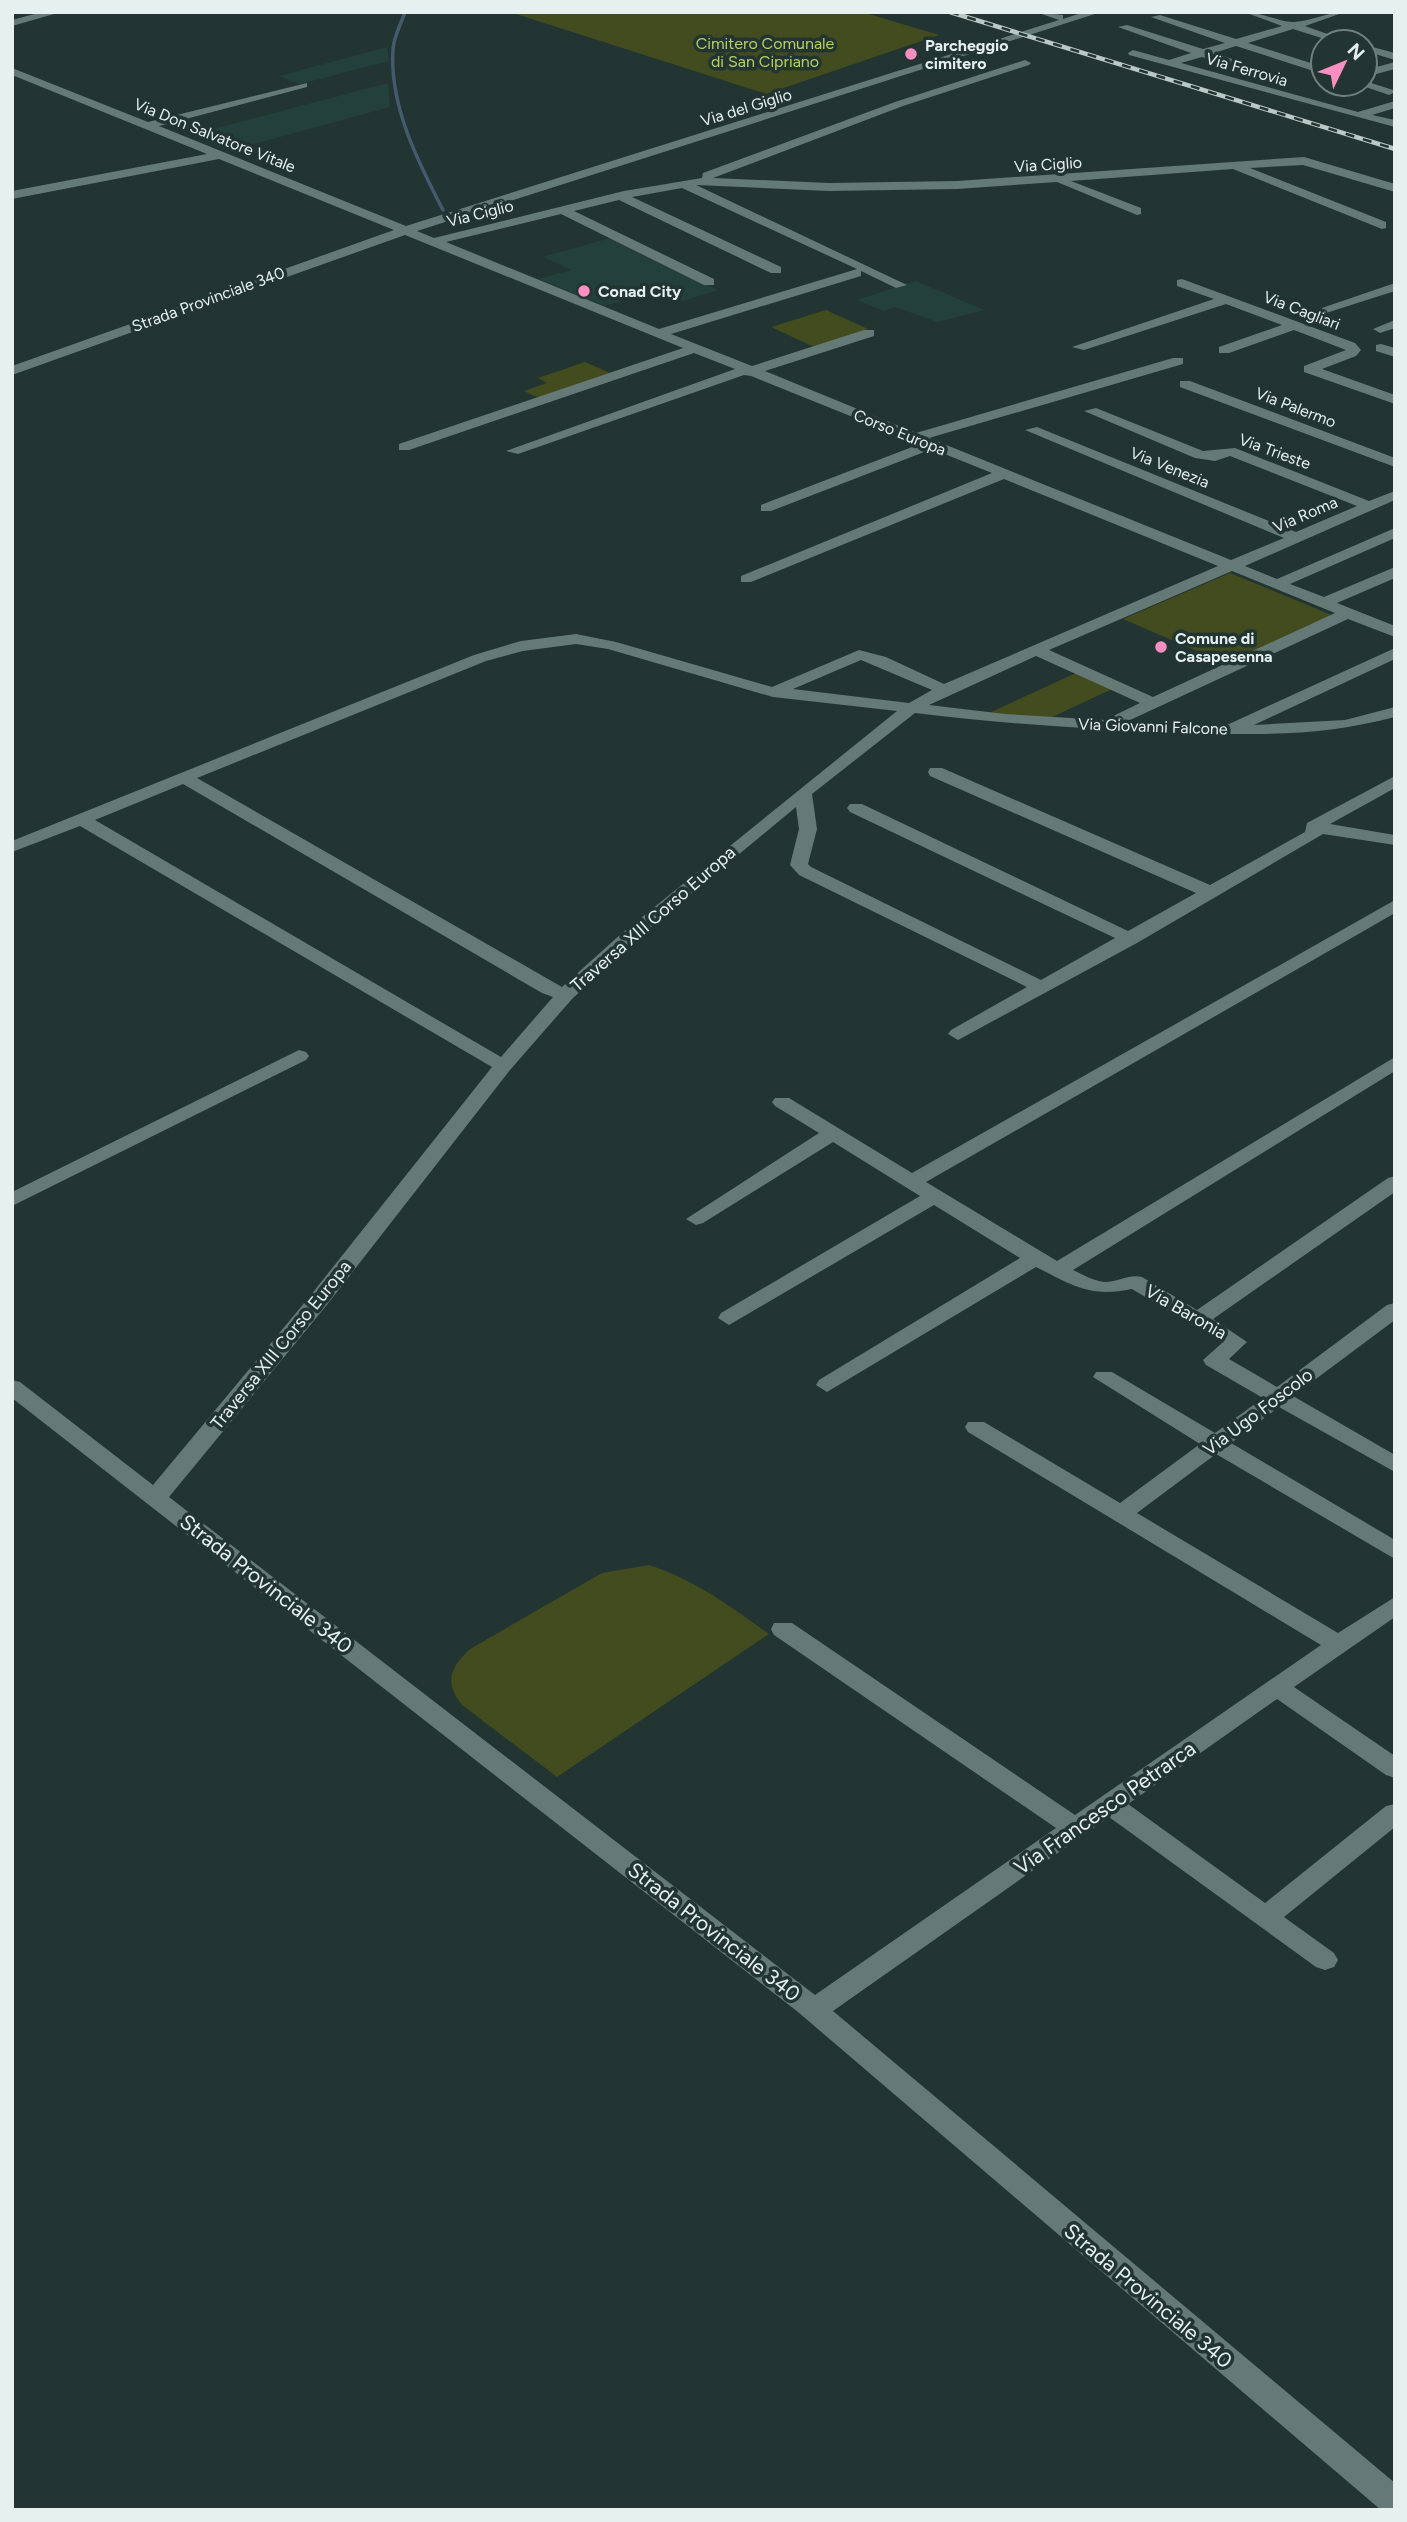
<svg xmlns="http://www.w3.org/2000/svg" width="1407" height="2522" font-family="Figtree,sans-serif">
  <rect width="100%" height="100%" fill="#223532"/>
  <path fill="#24403c" d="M387,47L389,61L300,84L279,76Z
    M388,83L390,107L228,151L190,135Z
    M610,238L718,290L683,301L656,291L605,306L539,279L571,270L543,257Z
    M916,281L984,310L938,322L895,307L884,311L857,300Z"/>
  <path fill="#434c1e" d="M524,12H862L939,35L766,94L516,14Z
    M826,310L868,329L814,347L771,327Z
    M585,362L610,373L539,398L524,391L547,383L538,378Z
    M1230,573L1334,616L1227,664L1123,619Z
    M1076,673L1112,689L1050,718L989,713Z
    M649,1565C695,1580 730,1606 769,1634L557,1777L462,1705C444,1682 450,1668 470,1649L602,1573Z"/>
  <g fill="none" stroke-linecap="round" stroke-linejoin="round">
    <path stroke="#455a6e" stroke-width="3.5" d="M405,12C401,24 394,36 393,49C389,105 418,162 443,210"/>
    <path fill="#657976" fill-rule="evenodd" d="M42,12H61L12,26V20Z
      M1036,12L1063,15V19L1084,12H1101L417,231L434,238L624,191L702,178L703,173L895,102L1025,60L1031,63L1029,65L903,106L713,178L829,183L957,181L1304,157L1395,184V192L1303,165L1250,168L1386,222V228L1382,229L1233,169L1071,181L1141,208V214L1137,215L1057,182L957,189L829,191L696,185L907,285L896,288L861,271V276L671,334L752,366L864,330H874V336L765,371L916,433L1173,358H1183V364L929,438L1231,560L1284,538L1025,430L1037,427L1296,532L1357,506L1230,456L1215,461L1195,458L1084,411L1096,408L1203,451L1235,448L1369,501L1395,491V500L1245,566L1277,579L1395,528V538L1290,584L1324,597L1395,567V578L1337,603L1395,626V637L1348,619L1128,721L1229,724L1395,648V659L1254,725L1345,720L1395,707V717C1315,738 1248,735 1166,732C1082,729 998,723 915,713L812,794L817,829L808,864L811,867L1041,980L1115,938L850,812L847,808L850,804H862L1128,931L1196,893L930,776L928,772L930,768H942L1210,885L1305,832L1307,823L1395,776V788L1330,824L1395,835V845L1323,834L1137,943L958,1040L948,1034L951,1030L1027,987L799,875L790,865L799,829L796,807L633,942L572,999L510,1070L326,1306L169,1497L815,1995L1056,1828L774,1635L771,1629L774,1623H792L1075,1815L1321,1645L968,1432L965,1427L968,1422H984L1120,1503L1200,1444L1093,1377L1096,1372H1112L1215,1433L1263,1398L1206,1365L1203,1360L1222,1343L1132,1289C1090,1298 1072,1285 1036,1267L827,1392L816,1385L819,1380L1020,1258L934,1205L729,1325L718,1318L721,1313L920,1196L833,1142L703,1223L696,1225L686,1219L819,1133L775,1106L772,1102L775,1098H789L912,1173L1395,900V913L926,1182L1057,1261L1395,1057V1071L1073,1270C1084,1275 1095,1282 1107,1282C1120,1281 1130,1274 1142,1277L1197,1310L1388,1178L1395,1176V1192L1213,1319L1247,1342L1229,1359L1277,1387L1387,1305L1395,1303V1320L1293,1396L1395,1455V1472L1279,1407L1231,1443L1395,1540V1559L1216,1454L1137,1513L1338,1633L1395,1597V1617L1294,1687L1395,1756V1778L1386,1775L1277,1699L1128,1804L1265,1903L1386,1806L1395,1804V1827L1284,1917L1334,1953L1338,1960L1334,1967L1325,1970L1316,1967L1109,1817L833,2011L1395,2483V2510H1381L798,2012L12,1398V1380L20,1382L153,1485L310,1296L492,1067L80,826L12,852V841L474,655L521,641L576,634L616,642L772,687L859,650L886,657L944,684L1218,566L1004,479L751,582H741V576L992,473L932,449L771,511H761V505L920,444L751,376L744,375L518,454L506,451L735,369L694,353L409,450H399V444L683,348L405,235L12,375V366L394,230L219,159L12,199V191L207,154L12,75V68L148,122L307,83V87L159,126L406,226L1059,20ZM682,188L857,269L659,329L446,242L561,214L704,285H714V279L574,211L619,200L771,273H781V267L632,197ZM1232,571L1335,613L1153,697L1049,650ZM576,644L608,649L773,697L897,711L621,934L562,987L197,778L486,661L523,651ZM1036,656L1140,703L1105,720L1005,714L929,705ZM861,660L932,690L909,703L793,689ZM183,784L542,993L553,997L501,1057L95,820Z
      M1244,12C1262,12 1281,23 1294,22C1312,21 1327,12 1345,12L1305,26L1350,42H1334L1293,29L1248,43L1323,67V74L1236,46L1214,53L1274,73V77L1202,57L1181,63L1358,112L1395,101V108L1372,115L1395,120V127L1129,55L1128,53L1133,50L1169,60L1191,53L1118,27L1127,25L1203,49L1225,43L1151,17L1160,15L1236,39L1282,26Z
      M1365,45L1395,53V60L1365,51Z
      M1395,62V69L1365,77V70Z
      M1365,81L1393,90L1395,92L1389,95L1357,84H1365Z
      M1182,279L1355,343L1361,350L1356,356L1322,369L1395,395V404L1304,372V366L1346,350L1294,330L1229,353H1219V347L1282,325L1226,304L1084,350L1072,347L1214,299L1177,286V280Z
      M1395,283V291L1323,314L1316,310Z
      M1395,320V328L1380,333L1373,329Z
      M1381,344L1395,348V357L1376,351V345Z
      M1180,381H1190L1395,458V467L1180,387Z
      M299,1050L306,1052L309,1056L306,1060L12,1206V1192Z"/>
    <defs>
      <path id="rail" d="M950,12L1395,149"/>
    </defs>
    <use href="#rail" stroke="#bbc8c6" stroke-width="4.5"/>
    <use href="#rail" stroke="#223532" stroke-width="2.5" stroke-dasharray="9" stroke-linecap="butt"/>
  </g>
  <g fill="#fc8fc1" stroke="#223532" stroke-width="2.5">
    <circle cx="911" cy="54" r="7"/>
    <circle cx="584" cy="291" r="7"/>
    <circle cx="1161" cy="647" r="7"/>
  </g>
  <g text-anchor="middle" stroke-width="7" stroke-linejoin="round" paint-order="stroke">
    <g font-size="16" fill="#b9d15d" stroke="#223532">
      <text x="765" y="49">Cimitero Comunale<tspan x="765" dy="18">di San Cipriano</tspan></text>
    </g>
    <g font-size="16" font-weight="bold" fill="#e6f1ef" stroke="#223532" text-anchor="start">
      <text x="925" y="51">Parcheggio<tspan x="925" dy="18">cimitero</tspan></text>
      <text x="598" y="297">Conad City</text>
      <text x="1175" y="644">Comune di<tspan x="1175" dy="18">Casapesenna</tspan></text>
    </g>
    <g font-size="16" fill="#e6f1ef" stroke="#223532">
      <text transform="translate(1247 69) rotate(16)" y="6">Via Ferrovia</text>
      <text transform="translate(746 107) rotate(-17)" y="6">Via del Giglio</text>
      <text transform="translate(215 135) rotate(22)" y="6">Via Don Salvatore Vitale</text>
      <text transform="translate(1048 164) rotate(-4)" y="6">Via Ciglio</text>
      <text transform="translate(480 213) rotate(-14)" y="6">Via Ciglio</text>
      <text transform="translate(208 299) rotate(-20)" y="6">Strada Provinciale 340</text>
      <text transform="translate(1302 310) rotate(21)" y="6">Via Cagliari</text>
      <text transform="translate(1296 407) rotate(21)" y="6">Via Palermo</text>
      <text transform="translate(900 432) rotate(22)" y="6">Corso Europa</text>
      <text transform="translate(1275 451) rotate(20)" y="6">Via Trieste</text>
      <text transform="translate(1170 467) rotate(22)" y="6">Via Venezia</text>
      <text transform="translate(1305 514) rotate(-23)" y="6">Via Roma</text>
      <text transform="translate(1153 726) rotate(2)" y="6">Via Giovanni Falcone</text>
    </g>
    <g font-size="18" fill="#e6f1ef" stroke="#223532">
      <text transform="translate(653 919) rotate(-41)" y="6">Traversa XIII Corso Europa</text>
      <text transform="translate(1186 1312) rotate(30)" y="6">Via Baronia</text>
      <text transform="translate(281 1345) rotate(-51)" y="6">Traversa XIII Corso Europa</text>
      <text transform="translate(1258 1412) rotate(-37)" y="6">Via Ugo Foscolo</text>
    </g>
    <g font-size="21" fill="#e6f1ef" stroke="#223532">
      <text transform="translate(266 1584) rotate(38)" y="7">Strada Provinciale 340</text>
      <text transform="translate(1105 1808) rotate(-35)" y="7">Via Francesco Petrarca</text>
      <text transform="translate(714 1932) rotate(38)" y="7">Strada Provinciale 340</text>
      <text transform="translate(1148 2296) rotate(40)" y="7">Strada Provinciale 340</text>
    </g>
  </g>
  <rect width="1407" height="2522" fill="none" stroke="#e6f1ef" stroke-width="28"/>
  <g transform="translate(1344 63) rotate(47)"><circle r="33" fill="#223532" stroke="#70807e" stroke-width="2"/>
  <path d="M0-5L12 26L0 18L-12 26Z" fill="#fc8fc1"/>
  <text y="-10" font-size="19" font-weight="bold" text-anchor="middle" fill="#e6f1ef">N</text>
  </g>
</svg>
